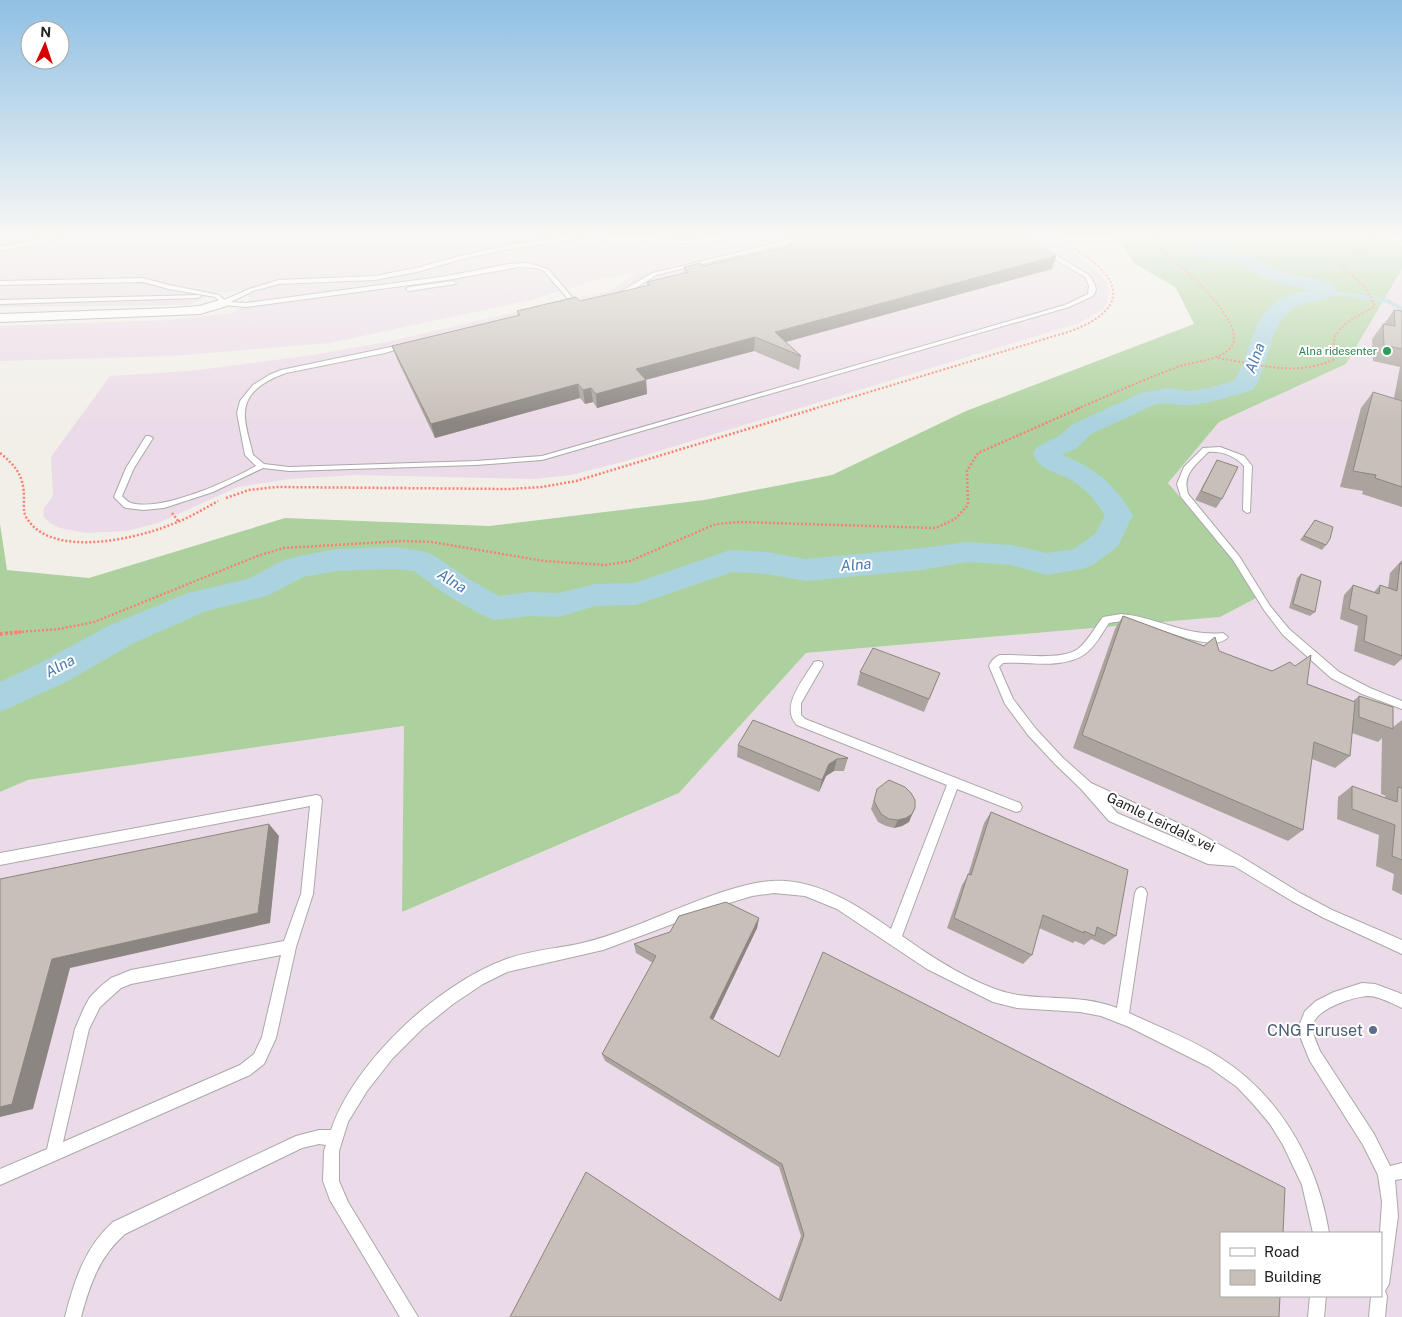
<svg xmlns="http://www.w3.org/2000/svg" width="1402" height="1317" font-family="'Public Sans',sans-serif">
  <rect width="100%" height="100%" fill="#f2efe9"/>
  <path fill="#ebdbe8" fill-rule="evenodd" d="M0,238H1055L1095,269L1106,281L1109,292L1107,303L1103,309L1079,323L626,461L571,475L534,479L354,475L290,479L238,487L158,523L126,531L86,533L60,528L50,523L43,516L44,508L53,496L51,457L110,376L190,371L313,355L387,342L611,290L636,272L597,280L531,300L330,343L170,356L0,361V326L168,320L233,313L249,300L248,294L238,291L221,292L205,297L189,305L0,307Z
    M1402,269V1317H0V792L28,780L405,726L402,912L679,793L806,653L1220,617L1264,594L1168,483L1219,422L1346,364ZM1221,1233H1381V1296H1221Z"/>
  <path fill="#add19e" d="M1118,238H1387L1399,242L1402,247V269L1346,364L1219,422L1168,483L1264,594L1220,617L806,653L679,793L402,912L404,726L28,780L0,792V524L7,570L89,578L285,518L489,526L704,500L832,475L966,411L1194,324L1176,288L1134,263Z"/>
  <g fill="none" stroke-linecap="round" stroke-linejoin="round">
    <path stroke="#aad3df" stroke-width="4" d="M1329,292L1388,301L1402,309"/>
    <path fill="#aad3df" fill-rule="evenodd" d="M1234,238L1232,246L1212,249L1249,255L1285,273L1326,281L1332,284L1339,292L1336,296C1324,300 1310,301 1298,306C1268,320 1270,365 1253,390C1232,396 1213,403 1191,405C1179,406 1169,402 1156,404L1091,434L1077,448L1062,455C1097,469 1113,483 1133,515L1118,546L1093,565L1082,569L1047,575L1011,565L967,562L922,570L806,581L767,574L732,572L636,605L595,606L559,617L529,616L495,620L484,616L445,594L414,571L393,569L337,571L303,577L267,596L206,611L134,643L66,682L0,712V682L42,662L110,625L188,593L248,579L284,560L295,557L337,549L393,547L422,551L433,555L467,578L499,596L529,592L559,593L595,584L635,583L730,550L767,552L806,559L922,548L967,542L1011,545L1047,553L1074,549L1096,533L1105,515C1096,501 1086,490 1073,481C1057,471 1040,472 1033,453L1037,447L1059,436L1073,424L1141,393L1168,388L1189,391L1209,388L1235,380C1259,335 1249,301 1311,290L1271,281L1238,264L1204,259L1194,254L1191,250L1200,239Z"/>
    <defs>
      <path id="service" d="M47,238H61L0,251V247Z
        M564,238H584L509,249L463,259L417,272L375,280L279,284L253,291L231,302L246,303L447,276L509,264L528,263L548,269L578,304V306H574L544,271L536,268L519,267L447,280L246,307L223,305L215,297L169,289L143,282L0,285V281L143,278L169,285L219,295L224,300L249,289L279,280L375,276L416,268L460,256L509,245Z
        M600,238H655L686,241L707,238H725C699,249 670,241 643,241C628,241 613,246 600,238Z
        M799,238H811L656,275L630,292L618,297L615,295L652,273Z
        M1019,238H1027L1089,275L1095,285L1096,290L1093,296L1069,307L542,460L476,465L289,471L263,468L213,492L164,508L143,510L127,508L124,507L114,497L126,468L146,436H149L153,438L134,468L122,496C125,499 128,502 131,503C162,512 229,481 256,466L245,455L237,413L240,401L253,385L269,375L281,370L405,344L408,346L385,353L286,373C269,379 246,390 245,412C244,425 250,441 253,455L264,464L289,467L476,461L542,456L1065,305L1088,294L1089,285L1085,277Z
        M453,281L456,283L455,284L409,291L406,289L409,287Z
        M200,295L201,296L198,298L0,304V300Z
        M1220,447L1244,456L1252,466L1250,512L1247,513L1243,510L1244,466C1235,456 1222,451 1208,452C1195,466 1182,474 1188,494L1239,556L1270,606L1289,629L1339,672L1370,688L1402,701V709L1362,694L1331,678L1283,635L1264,610L1233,560L1181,497L1177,484L1184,467L1203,448Z
        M1121,614C1157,617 1186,637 1223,633L1228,637C1214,655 1155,625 1136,622C1127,621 1118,621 1109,623C1102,633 1095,647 1085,654C1062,670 1028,661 1003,663L999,667L1013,699L1036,729L1063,758L1091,783L1195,831L1240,856L1300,893L1332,910L1402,940V954L1324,918L1292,901L1234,866L1208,864L1109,821L1081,789L1055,764L1028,735L1005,704L989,666C991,661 995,657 1000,655C1021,654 1060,661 1078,649C1088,641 1095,627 1103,617ZM1107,801L1187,839L1211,853L1117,813Z
        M818,661L822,662L823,665L801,703V715L805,719L1020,803L1022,807L1020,811L1016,812L957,789L902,936C933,958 980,989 1018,995C1052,1000 1083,995 1117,1008L1135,893L1137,889L1141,887L1145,889L1147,893L1129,1013C1159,1027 1191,1039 1219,1057C1280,1095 1318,1163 1329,1233H1313L1302,1185L1283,1145L1270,1124L1254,1105L1237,1087L1209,1067L1129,1027L1101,1016L1080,1012L1017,1008L993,1002L927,969L837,909L805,896L774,893L752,896L729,903L603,950L507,972L483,984L453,1004L422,1029L392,1059L367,1091L348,1122L339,1151V1181L348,1202L418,1317H400L330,1200L323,1181L324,1151L326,1145L319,1144L302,1148L125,1234C99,1257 90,1284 81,1317H65C74,1281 85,1247 113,1222L296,1136L319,1130H331C354,1062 437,985 504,960C527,951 553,949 578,944C596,940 614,934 632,927C673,912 743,877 786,881C825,884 860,907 891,929L947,785L797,725C779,707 804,679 814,662Z
        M316,795L320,796L322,800L313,894L296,947L276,1038L264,1064L250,1075L0,1185V1169L47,1149L75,1029L84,1008L90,997L101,986L111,978L131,970L284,941L301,894L310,806L0,865V853ZM281,955L262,1037L254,1054L240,1065L63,1142L89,1029L100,1007L121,988L131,984Z
        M1362,983L1375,984L1402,994V1008C1391,1003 1381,997 1369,996C1355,996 1315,1009 1313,1025C1312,1034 1317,1043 1320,1051L1374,1134L1390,1166L1402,1163V1179L1395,1180L1398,1216L1389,1284L1385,1291L1387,1296L1385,1317H1369L1371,1296H1381L1380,1233L1382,1202L1378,1175L1363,1145L1310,1061L1301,1039L1299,1026L1305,1011L1316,1001L1334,992Z
        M1310,1296H1326L1324,1317H1308Z"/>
      <path id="minor" d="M223,299L229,303L227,306L200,314L0,322V314L173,308L199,306Z"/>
    </defs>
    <use href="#service" stroke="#a9a9a9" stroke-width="2"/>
    <use href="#minor" stroke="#a9a9a9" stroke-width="2"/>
    <path stroke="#fa8072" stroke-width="2" stroke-dasharray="2 2" stroke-linecap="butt" d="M1218,358C1259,364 1293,377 1333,360C1330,324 1349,323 1375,306L1366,288L1341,266C1350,255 1364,251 1371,238
      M813,409L1071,331C1103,319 1132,298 1098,266C1087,255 1072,249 1061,238
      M1077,409C1110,395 1142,380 1175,368C1190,362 1208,362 1223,354C1228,351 1233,347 1234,340C1236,311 1177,263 1156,245V238"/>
    <path stroke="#fa8072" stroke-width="2.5" stroke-dasharray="2 2" stroke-linecap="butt" d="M0,453C16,466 24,476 24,498C24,504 23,511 26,517C50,559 135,539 170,525C187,519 202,510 218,501
      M226,498L249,490L276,487L509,489L542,487L576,481L817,408
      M172,513L179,522
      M6,633L59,629L94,622L260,555L284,548L402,541L432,542L544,561L605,565L630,561L716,524L739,522L936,528L955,519L968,505L967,471L978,453L1080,408"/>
    <path stroke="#fa8072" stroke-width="4" stroke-dasharray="2.5 2.5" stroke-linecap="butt" d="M0,634L21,632"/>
    <use href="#service" fill="#fff" fill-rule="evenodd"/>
    <use href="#minor" fill="#fff" fill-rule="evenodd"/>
  </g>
  <path fill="#aba49e" d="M789,241L1056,256L1052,269L786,342L801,356L799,370L754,351L646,380L647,394L597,408L593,402L585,404L580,398L435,438L397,359L392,346L518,316L517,311L580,301L647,286V282L684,273V267L703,266L789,246Z
    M1394,310L1402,311V507L1362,494L1363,491L1340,487L1361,408L1373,392L1394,398L1400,367L1373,361L1372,339L1383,324H1384Z
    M1217,460L1222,499L1216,508L1195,500Z
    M1315,520L1326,545L1322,550L1300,540Z
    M1402,560V659L1394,666L1354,651L1358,626L1340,619L1344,595L1353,585L1374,592L1380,585L1388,588L1390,573Z
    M1301,574L1315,612L1310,616L1289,608L1297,578Z
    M1123,616L1353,701L1359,696L1393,727L1402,720V895L1392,890L1394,874L1376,866L1379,835L1337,819L1338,797L1352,786L1384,798L1386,796L1381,794L1382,738L1378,742L1352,733L1350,756L1335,768L1312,759L1303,830L1288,841L1073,748L1115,629Z
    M860,672L940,673L924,712L857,685Z
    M738,745L848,758L844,771H834L826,776L819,792L737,757Z
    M877,789L909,822L902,826L894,828L886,826L878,822L871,809Z
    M991,812L1116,936L1104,945L1091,939L1084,945L1075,941L1073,943L1039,928L1032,955L1023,964L947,928L962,885L968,875L984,823Z
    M759,918L757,928L713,1020L779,1057L1221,1296L510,1317L778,1300L801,1236L779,1167L605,1061L602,1054L653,963L636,953L634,944Z"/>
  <path fill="#8b8681" d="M1056,256L1052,269L774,345L775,332Z
    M755,337L754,351L637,382L636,369Z
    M646,380L647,394L597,408L596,394Z
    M578,384L580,398L435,438L431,424Z
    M591,388L593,402L585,404L583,390Z
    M837,759L834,771L826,776L819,792L822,780L829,764Z
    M915,808L909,822L902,826L894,828L898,820Z
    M269,824L279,836L270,923L70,968L33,1109L0,1117V1107L52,959Z
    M759,918L757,928L710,1026V1018Z"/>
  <path fill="#c7bfb8" stroke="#8b8681" d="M803,238H1024L1056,256L775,332L801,356L755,337L636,369L646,380L596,394L591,388L583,390L578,384L431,424L392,346L520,315L517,311L576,297L580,301L650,285L647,282L689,272L684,267L700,263L703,266L794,245L789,241Z
    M1394,310L1402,311V349L1384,345L1383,324L1395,326Z
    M1373,392L1402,401V487L1375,478L1376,475L1353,471Z
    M1217,460L1238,467L1222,499L1201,491Z
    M1315,520L1333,527L1330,539L1326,545L1304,536Z
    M1400,563L1402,564V656L1364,641L1367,616L1349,609L1353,585L1379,594L1380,585L1397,591Z
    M1301,574L1321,581L1315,612L1293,604Z
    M1123,616L1204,646L1215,637L1219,651L1272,671L1290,662L1295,666L1311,655L1307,684L1355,702L1350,756L1314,742L1303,830L1082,735Z
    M873,648L940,673L929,699L860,672Z
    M1359,696L1393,707V729L1359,717Z
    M753,720L848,758L837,759L829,764L822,780L738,745Z
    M889,780L905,787L911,793L915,800V808L912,814L906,818L898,820L889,819L881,814L874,801L877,789Z
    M1352,786L1397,802L1398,787L1402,788V860L1392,856L1395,825L1352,809Z
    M991,812L1128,870L1116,936L1097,927L1095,936L1084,931V933L1043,915L1032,955L954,918L968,874L971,875Z
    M269,824L258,913L52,959L12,1104L0,1107V879Z
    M726,902L759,918L710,1018L779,1057L823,952L1285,1188L1283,1233H1221V1296H1280L1279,1317H510L586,1172L781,1301L804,1235L782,1164L602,1054L656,956L634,944L670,932L679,916Z"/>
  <linearGradient id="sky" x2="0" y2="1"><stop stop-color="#8fc0e4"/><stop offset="0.56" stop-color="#f9f8f5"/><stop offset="1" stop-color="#f9f8f5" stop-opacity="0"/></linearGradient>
  <rect width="1402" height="423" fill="url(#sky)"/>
  <circle fill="#2e9e5b" stroke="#fff" stroke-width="2" cx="1387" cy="351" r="5"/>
  <circle fill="#5c6f8a" stroke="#fff" stroke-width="2" cx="1373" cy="1030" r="5"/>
  <g text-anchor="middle" stroke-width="4" stroke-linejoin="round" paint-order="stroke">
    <g font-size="11" fill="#27864d" stroke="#fff" text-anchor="end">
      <text x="1377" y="355">Alna ridesenter</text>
    </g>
    <g font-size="14" fill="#222" stroke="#fff">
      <text transform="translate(1161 822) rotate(26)" y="5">Gamle Leirdals vei</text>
    </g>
    <g font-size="15" font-style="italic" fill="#4a7aab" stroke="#fff">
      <text transform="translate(1255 358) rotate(-69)" y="5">Alna</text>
      <text transform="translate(856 565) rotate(-5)" y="5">Alna</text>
      <text transform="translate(452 581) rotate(32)" y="5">Alna</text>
      <text transform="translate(60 666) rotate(-28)" y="5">Alna</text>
    </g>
    <g font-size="16" fill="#4e5e75" stroke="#fff" text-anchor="end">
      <text x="1363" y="1036">CNG Furuset</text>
    </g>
  </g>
  <rect x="1220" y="1232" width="162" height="65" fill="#ffffff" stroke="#a7a7a7"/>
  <rect x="1230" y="1248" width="25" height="8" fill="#ffffff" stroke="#a7a7a7"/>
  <text x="1264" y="1257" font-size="15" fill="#222222">Road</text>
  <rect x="1230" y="1270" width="25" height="15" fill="#c7bfb8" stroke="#a7a7a7"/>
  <text x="1264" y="1282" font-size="15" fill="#222222">Building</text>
  <g transform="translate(45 45) rotate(3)"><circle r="24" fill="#ffffff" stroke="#a7a7a7"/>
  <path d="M0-4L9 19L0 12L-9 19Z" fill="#d40000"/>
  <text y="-8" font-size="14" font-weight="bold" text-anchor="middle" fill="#222222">N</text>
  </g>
</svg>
